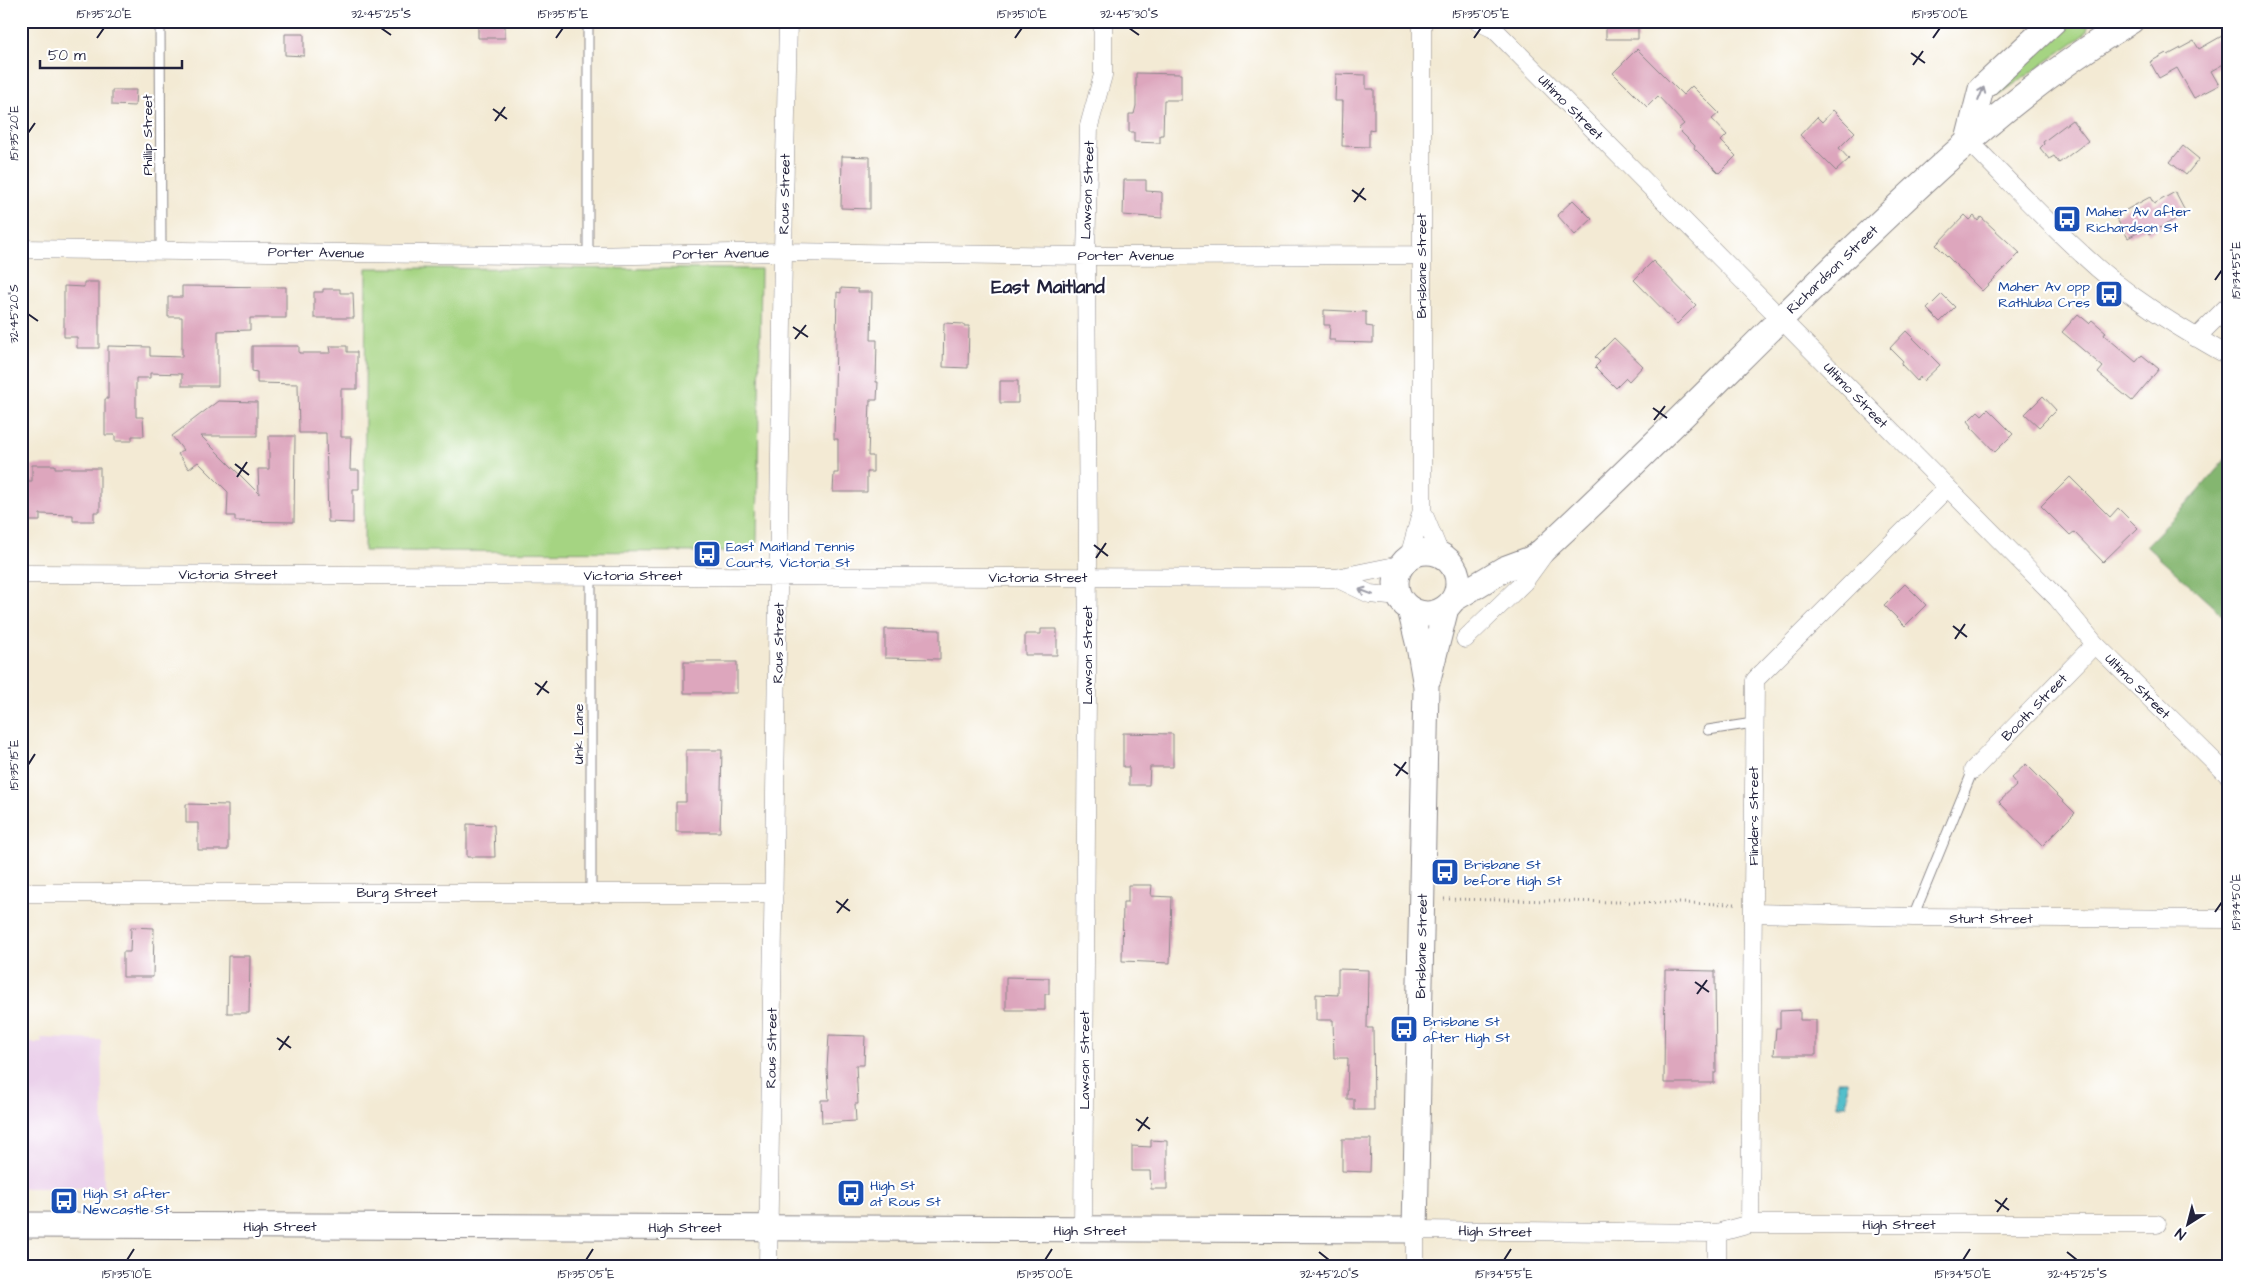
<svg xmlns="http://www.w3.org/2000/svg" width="2250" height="1287" font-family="'Architects Daughter',sans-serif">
  <rect width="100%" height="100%" fill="#fff"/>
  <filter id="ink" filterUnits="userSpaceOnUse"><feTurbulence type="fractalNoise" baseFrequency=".02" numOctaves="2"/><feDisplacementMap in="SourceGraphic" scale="10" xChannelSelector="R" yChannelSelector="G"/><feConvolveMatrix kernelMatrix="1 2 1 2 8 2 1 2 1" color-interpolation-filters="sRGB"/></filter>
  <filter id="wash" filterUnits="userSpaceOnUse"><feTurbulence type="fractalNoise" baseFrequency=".0096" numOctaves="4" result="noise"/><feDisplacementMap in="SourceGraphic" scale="20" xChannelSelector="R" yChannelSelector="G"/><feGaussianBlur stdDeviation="1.12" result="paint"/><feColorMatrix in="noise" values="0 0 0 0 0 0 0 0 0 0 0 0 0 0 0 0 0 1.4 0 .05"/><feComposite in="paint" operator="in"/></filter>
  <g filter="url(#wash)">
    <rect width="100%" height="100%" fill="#f3ead4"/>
    <path fill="#ebd1eb" d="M41,1038L101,1040L104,1188H21V1043H42Z"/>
    <path fill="#a5d482" stroke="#647b5e" d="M2064,21H2089L2087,30L2083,36L1997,96L1995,94Z
      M366,268L761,269L757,543L747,552L364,551Z"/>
    <path fill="#84b670" stroke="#536c56" d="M2229,455V621L2146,546L2188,503Z"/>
    <path fill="#52bfcb" stroke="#3a7083" d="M1837,1081H1847L1848,1099H1847V1105H1837Z"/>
    <g id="blocks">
      <path fill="#dda6bd" d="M478,21H505V38H478Z
        M1606,21H1638V39H1606Z
        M2229,32V61L2211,71L2219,85L2194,98L2177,68L2159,78L2150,62L2166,53L2168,55L2194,41L2199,49Z
        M285,34H304V56L285,55Z
        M1637,49L1683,95L1692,86L1719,113L1712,119L1727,135L1721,141L1736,156L1719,173L1694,148L1695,146L1678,129L1684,124L1658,96L1647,107L1613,73Z
        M1136,73L1181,74V100H1164L1163,135H1160V143L1134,142V132H1129V114H1134L1136,106Z
        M1336,74L1366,75V89H1374V130L1369,129V147L1342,146L1343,101H1335Z
        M112,90H136L135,106L112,105Z
        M1833,110L1855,132L1839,148L1849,159L1836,171L1800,135L1817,117L1822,122Z
        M2072,120L2088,141L2059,163L2054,156L2049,159L2040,148L2044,144L2043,142Z
        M2183,146L2199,159L2186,175L2170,162Z
        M842,156L870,157V209L841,208Z
        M1124,180H1146V191L1161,192L1162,193V218L1123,215Z
        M2175,192L2186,213L2149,234L2146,228L2128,238L2115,216L2150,197L2154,204Z
        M1573,200L1592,219L1575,235L1557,215Z
        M1965,215L1970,220L1974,216L1978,221L1981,217L2020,253L1982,291L1936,245Z
        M1653,261L1696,305L1677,324L1634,280Z
        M84,282H99V348H77V337H64V286L84,287Z
        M182,286L286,287V318H250V330L218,331V386H182V374L150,373V378H136V417H143L144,436H132V441H115V435H105V399H108V346L150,347V356L182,357V317H168V297H182Z
        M841,288L858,289V292H872L871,340H877L876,382H878L877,400H870L868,456H873V472H867V492H833L834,473H838V439H834L837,292L841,293Z
        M323,289H340V293H353L354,318H314V292H323Z
        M1942,294L1955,307L1940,322L1927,309Z
        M1324,310L1366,312V326L1373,327V343L1335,342V340H1329L1330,325H1324Z
        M2078,314L2089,323L2092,320L2106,332L2104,335L2136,362L2142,355L2159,369L2132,401L2098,373L2103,367L2062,332Z
        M944,323L964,324V326H969L968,368L943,367Z
        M1906,331L1940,365L1923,381L1920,377L1917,381L1901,364L1903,361L1890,348Z
        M1614,338L1643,366L1629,381L1626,378L1616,388L1595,367L1600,362L1595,357Z
        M252,346H299V353H331L330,346H347V352H357V389H341V437H351L350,470H359V489H353V523L328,522L326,433H299L298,384L257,383V372L252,371Z
        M1000,381H1018V403H1000Z
        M2043,396L2056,410L2039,427L2025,414Z
        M218,401L257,402V436H201L259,494L258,469H269V436H295L294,522L235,521V516H227L228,492L198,462L189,469L178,454L183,450L172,436Z
        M1988,409L2013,434L1995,452L1971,427L1972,426L1968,421L1978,411L1982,415Z
        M32,465H55V468H100V512H94V521H73V515L40,514V521H25V481H32Z
        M2070,477L2110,517L2118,508L2138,528L2103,562L2074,532L2070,535L2041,506Z
        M1905,584L1926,605L1905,626L1884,605Z
        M885,629L940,630V659L885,658Z
        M1041,629H1057V655H1025V634H1041Z
        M684,662H737V693H684Z
        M1123,733L1173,734V767H1150L1149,785H1129V767H1123Z
        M686,750H722L720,832H676V802H686Z
        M2026,764L2075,813L2042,846L1999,802L2017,785L2011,778Z
        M186,804L228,805V850H198V823H186Z
        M467,824L494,825L495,857H467Z
        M1128,885H1152L1151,896L1172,897L1170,963L1122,961L1123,902H1128Z
        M131,927L154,928L153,977H123V952H130Z
        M228,956H250L249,1013H227Z
        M1338,969L1368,970L1367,1028H1373L1374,1110H1354V1099H1347L1348,1058H1334L1333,1020H1316V994L1338,995Z
        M1665,970L1715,971L1716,1073H1714V1083H1664Z
        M1006,977L1049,978V994H1045V1010H1006Z
        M1800,1010V1020H1816V1055H1774L1776,1028H1780V1011Z
        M829,1035L865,1036L864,1065H856L858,1104H855L856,1121L822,1123L821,1100H829L827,1069Z
        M1342,1139H1371L1370,1172L1342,1171Z
        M1151,1140L1167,1141V1189H1151L1150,1171H1132V1146L1151,1147Z"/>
    </g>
  </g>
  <g filter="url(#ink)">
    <use href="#blocks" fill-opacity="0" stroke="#8a8688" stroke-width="1"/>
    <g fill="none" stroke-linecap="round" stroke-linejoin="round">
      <defs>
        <path id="service" d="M160,21L161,249
          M588,21V256
          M591,575V892
          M1708,730L1753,723
          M1913,917L1973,770"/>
        <path id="minor" d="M1477,21L1494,29L2057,598L2095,644L2229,776
          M1968,140C2006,178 2042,218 2082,254C2125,295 2177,327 2229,356
          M21,249L588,256L783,252L1086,256L1421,255
          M2196,338L2229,305
          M1422,510L1440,554
          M1409,557L1422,510V21
          M21,574L1336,578L1400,565
          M1336,578L1370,594L1399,597
          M1465,639L1524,582L1545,553
          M1973,770L2095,644
          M21,893H774
          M1753,913L1913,917L2229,919
          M1750,1224L1755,680L1947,488
          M1083,1230L1088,557L1086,256L1089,126L1103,75V21
          M768,1266L783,252L788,21
          M1415,1266V1230L1717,1233L1750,1224H2157
          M1717,1266V1233"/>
        <path id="secondary" d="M1968,140L1981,89L2054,21
          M1396 583a31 31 0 1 1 62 0a31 31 0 1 1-62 0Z
          M1454,599L1504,569L1531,559L1542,551C1643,458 1740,358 1839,262C1930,174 2021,87 2131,21
          M1428,679L1446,608
          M21,1225L1415,1230L1426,686L1419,646L1410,609"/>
      </defs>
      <use href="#service" stroke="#8a8688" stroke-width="11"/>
      <use href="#minor" stroke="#8a8688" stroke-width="19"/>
      <use href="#secondary" stroke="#8a8688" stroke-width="27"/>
      <path stroke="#8a8688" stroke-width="3" stroke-dasharray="1 4" stroke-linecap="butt" d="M1444,899L1735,904"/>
      <use href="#service" stroke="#fff" stroke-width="9"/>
      <use href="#minor" stroke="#fff" stroke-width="18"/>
      <use href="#secondary" stroke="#fff" stroke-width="25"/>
    </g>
    <defs><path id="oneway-shaft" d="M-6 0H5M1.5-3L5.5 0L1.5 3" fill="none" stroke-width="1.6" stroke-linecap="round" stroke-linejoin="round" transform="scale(1.25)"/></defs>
    <g stroke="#9c9ca7">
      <use href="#oneway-shaft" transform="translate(1981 94) rotate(-68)"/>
      <use href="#oneway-shaft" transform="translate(1366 592) rotate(-159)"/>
    </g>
  </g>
  <path fill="none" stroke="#22223b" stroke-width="2" d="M381,28L391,35M1129,28L1139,35M97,38L104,28M556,38L563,28M1015,38L1022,28M1474,38L1481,28M1933,38L1940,28M1911,53L1925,63M1913,65L1923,51M493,109L507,119M495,121L505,107M28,133L35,123M1352,190L1366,200M1354,202L1364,188M2215,280L2222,270M28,314L38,321M793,327L808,337M795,339L806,325M1653,408L1667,418M1654,420L1665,406M235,464L249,475M237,477L247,462M1094,545L1108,556M1096,558L1106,543M1953,626L1967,637M1955,639L1965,624M535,683L549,693M537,695L547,681M1394,764L1408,774M28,765L35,754M1396,776L1406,762M836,901L850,911M2215,912L2222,902M837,913L848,899M1695,982L1709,992M1697,994L1707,980M277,1038L291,1048M279,1050L289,1036M1136,1119L1150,1129M1138,1131L1148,1117M1995,1200L2009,1210M1997,1212L2007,1198M1319,1252L1329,1260M2067,1252L2077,1260M127,1260L134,1249M586,1260L593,1249M1045,1260L1052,1249M1504,1260L1511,1249M1963,1260L1970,1249"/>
  <defs>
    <symbol id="bus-square" viewBox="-11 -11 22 22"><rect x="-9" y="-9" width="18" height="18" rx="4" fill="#1a4fb4" stroke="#fff"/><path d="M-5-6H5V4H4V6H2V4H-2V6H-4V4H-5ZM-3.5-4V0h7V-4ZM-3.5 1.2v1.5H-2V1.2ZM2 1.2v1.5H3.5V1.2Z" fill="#fff"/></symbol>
  </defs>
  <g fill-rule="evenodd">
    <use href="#bus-square" x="2051" y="203" width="32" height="32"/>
    <use href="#bus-square" x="2093" y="278" width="32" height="32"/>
    <use href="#bus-square" x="691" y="538" width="32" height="32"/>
    <use href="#bus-square" x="1429" y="856" width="32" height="32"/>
    <use href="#bus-square" x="1388" y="1013" width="32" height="32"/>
    <use href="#bus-square" x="835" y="1177" width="32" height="32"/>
    <use href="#bus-square" x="48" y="1185" width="32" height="32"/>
  </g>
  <g text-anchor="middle" stroke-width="4.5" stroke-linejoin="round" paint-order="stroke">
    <g font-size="14" fill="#22223b" stroke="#fff">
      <text transform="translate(1571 107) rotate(45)" y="5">Ultimo Street</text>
      <text transform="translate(147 135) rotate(-90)" y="5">Phillip Street</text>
      <text transform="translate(1087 190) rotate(-88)" y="5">Lawson Street</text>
      <text transform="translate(784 194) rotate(-89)" y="5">Rous Street</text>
      <text transform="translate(316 252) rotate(1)" y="5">Porter Avenue</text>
      <text transform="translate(721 253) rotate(-1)" y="5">Porter Avenue</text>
      <text x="1126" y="260">Porter Avenue</text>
      <text transform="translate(1421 266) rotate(-90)" y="5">Brisbane Street</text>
      <text transform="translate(1832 269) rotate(-44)" y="5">Richardson Street</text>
      <text transform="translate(1856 395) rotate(46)" y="5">Ultimo Street</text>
      <text x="228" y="579">Victoria Street</text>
      <text x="633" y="580">Victoria Street</text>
      <text x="1038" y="582">Victoria Street</text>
      <text transform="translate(778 643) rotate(-89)" y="5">Rous Street</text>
      <text transform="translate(1087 655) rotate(-90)" y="5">Lawson Street</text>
      <text transform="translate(2138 686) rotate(45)" y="5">Ultimo Street</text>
      <text transform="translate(2034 707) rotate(-46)" y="5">Booth Street</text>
      <text transform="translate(578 734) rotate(-90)" y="5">Unk Lane</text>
      <text transform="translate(1753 816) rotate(-90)" y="5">Flinders Street</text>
      <text x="397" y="897">Burg Street</text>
      <text x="1991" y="923">Sturt Street</text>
      <text transform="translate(1421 946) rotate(-89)" y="5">Brisbane Street</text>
      <text transform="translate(771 1048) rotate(-89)" y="5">Rous Street</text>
      <text transform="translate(1084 1060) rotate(-90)" y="5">Lawson Street</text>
      <text x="1899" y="1229">High Street</text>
      <text x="280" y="1231">High Street</text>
      <text x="685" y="1232">High Street</text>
      <text x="1090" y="1235">High Street</text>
      <text transform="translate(1495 1231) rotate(1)" y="5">High Street</text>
    </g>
    <g font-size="14" fill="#164399" stroke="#fff" text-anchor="start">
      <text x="2086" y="216">Maher Av after<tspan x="2086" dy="16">Richardson St</tspan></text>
      <text x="2090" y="291" text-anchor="end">Maher Av opp<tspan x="2090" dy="16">Rathluba Cres</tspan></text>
      <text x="726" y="551">East Maitland Tennis<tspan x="726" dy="16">Courts, Victoria St</tspan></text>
      <text x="1464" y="869">Brisbane St<tspan x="1464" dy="16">before High St</tspan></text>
      <text x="1423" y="1026">Brisbane St<tspan x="1423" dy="16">after High St</tspan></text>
      <text x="870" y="1190">High St<tspan x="870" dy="16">at Rous St</tspan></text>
      <text x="83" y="1198">High St after<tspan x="83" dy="16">Newcastle St</tspan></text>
    </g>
    <g font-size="19" font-weight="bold" fill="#22223b" stroke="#fff">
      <text x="1048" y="293">East Maitland</text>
    </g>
  </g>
  <rect width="2250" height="1287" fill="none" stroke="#fff" stroke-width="55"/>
  <g transform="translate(2188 1224) rotate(216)" stroke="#ffffff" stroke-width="4" paint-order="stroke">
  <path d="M0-4L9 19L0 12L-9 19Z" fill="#22223b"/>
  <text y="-8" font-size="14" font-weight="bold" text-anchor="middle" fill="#22223b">N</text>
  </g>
  <path d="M40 60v8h142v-8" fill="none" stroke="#22223b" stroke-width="2.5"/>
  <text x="48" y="60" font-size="15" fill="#22223b" stroke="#ffffff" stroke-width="4" paint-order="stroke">50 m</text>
  <rect x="28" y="28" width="2194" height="1232" fill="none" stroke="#22223b" stroke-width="2"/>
  <g font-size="12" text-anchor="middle" fill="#22223b">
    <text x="104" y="18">151°35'20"E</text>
    <text x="381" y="18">32°45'25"S</text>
    <text x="563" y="18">151°35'15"E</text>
    <text x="1022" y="18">151°35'10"E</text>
    <text x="1129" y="18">32°45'30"S</text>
    <text x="1481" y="18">151°35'05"E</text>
    <text x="1940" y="18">151°35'00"E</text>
    <text transform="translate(14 133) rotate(-90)" y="4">151°35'20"E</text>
    <text transform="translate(2236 270) rotate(-90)" y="4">151°34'55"E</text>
    <text transform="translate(14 314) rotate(-90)" y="4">32°45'20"S</text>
    <text transform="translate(14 765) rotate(-90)" y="4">151°35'15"E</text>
    <text transform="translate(2236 902) rotate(-90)" y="4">151°34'50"E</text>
    <text x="127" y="1278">151°35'10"E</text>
    <text x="586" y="1278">151°35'05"E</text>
    <text x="1045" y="1278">151°35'00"E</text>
    <text x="1329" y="1278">32°45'20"S</text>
    <text x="1504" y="1278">151°34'55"E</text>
    <text x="1963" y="1278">151°34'50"E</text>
    <text x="2077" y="1278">32°45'25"S</text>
  </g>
</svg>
